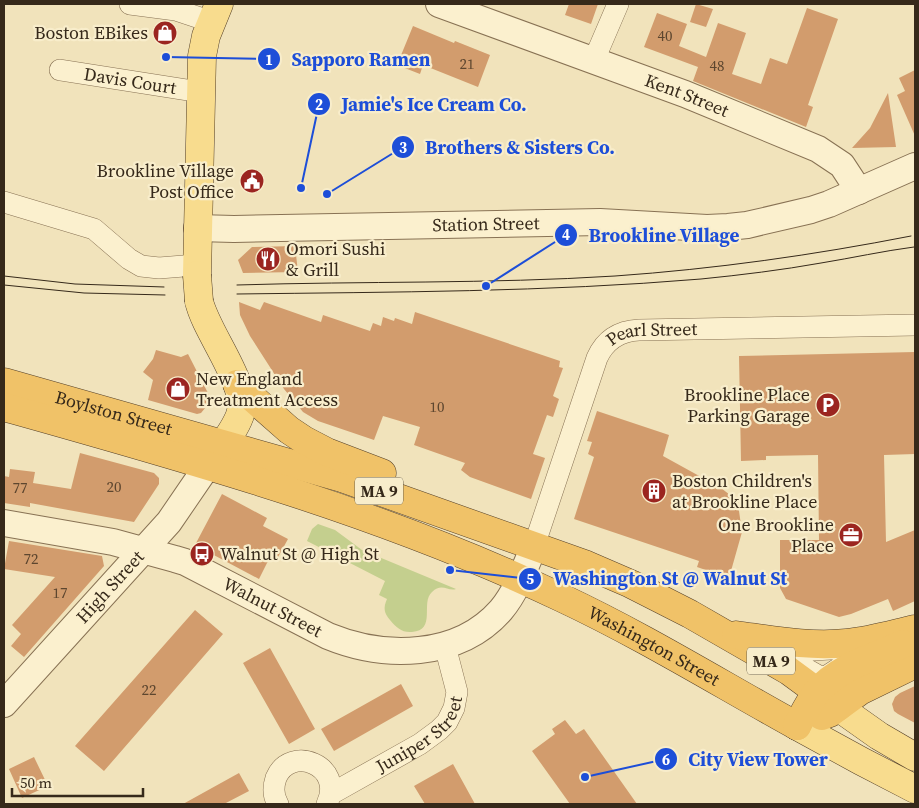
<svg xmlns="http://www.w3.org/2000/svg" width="919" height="808" font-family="'Source Serif 4',serif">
  <rect width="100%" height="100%" fill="#f1e3bb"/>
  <path fill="#c4cf8e" d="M318,524L335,530L362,550L456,589C448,592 442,582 432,592C420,603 437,630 412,632C402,633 396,627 390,620C384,613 383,608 387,599L379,595L385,581L307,541L312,529Z"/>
  <path fill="#d29c6d" d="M569,4H598L591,24L565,15Z
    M696,4L713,9L706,27L690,22Z
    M807,8L838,19L808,105L813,107L806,127L693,81L698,67L644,47L657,13L687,24L679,46L706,57L718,23L746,33L732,74L761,84L770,58L787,64Z
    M413,26L454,43L455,41L490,55L478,87L423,65L420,74L397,65Z
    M915,70V136L897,95L905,91L899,78Z
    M888,93L896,147L852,148L870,128Z
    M295,246L298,272L243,273L238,260L252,247Z
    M239,302L260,310L264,302L321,322L323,315L370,331L373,323L381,326L383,317L394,321L395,318L412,324L415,312L560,361L559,367L563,368L553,396L559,399L553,417L547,415L533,454L545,458L531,499L470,477L461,470L465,463L414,445L420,427L383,416L374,440L318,421L303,412L284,389L250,336L240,315Z
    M156,350L181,357L188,354L210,397V402L201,413L197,414L148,400L153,380L143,372L153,359Z
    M915,352V454L884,455L886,542L915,530V601L893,611L888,599L851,614L839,617L786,599L780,588V540H819L818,455L766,456V460L741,461L739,356Z
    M597,411L669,435L663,456L721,488L730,495L739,511L742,532L729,578L697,567L699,561L574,519L594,457L588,454L592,442L587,441Z
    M80,453L154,473L159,478V484L134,522L30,503V507L4,503V476L9,477L10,469L35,472L33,483L71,489Z
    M222,494L267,518L263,526L288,539L277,559L271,555L259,579L195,545Z
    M9,541L102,556L104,566L24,657L11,646L21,634L12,625L55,577L4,569Z
    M195,610L223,634L104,771L75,746Z
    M270,648L315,729L289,744L243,663Z
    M401,684L413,706L334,751L321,729Z
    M915,686V723L898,714L894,711L892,704L895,697L900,693Z
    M565,720L576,734L584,729L637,804H570L532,751L555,734L552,729Z
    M34,757L48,786L22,798L9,769Z
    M453,764L475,804H425L414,786Z
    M239,773L249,791L224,804H183Z"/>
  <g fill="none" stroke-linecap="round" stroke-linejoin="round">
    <defs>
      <path id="pedestrian" d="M785,650L814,653L847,651L850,655L849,658L823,675L784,653Z"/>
      <g id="minor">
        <path d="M130,4L176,10L212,22"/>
        <path d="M594,60L618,4"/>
        <path id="s1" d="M60,70L200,92"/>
        <path d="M4,202L94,229L129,259L141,266L159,268L196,265"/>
        <path id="s2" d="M534,546L597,358C605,340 619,331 639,330L915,325"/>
        <path id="s3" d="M331,794L420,744L439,730L447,722L454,708L457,692L445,646"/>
        <path d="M278,804C273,796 273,787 276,778C290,744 345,765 327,804"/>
      </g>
      <g id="tertiary">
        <path id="s4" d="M439,4L685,94L818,149L842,165L859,191"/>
        <path id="s5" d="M197,228L234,229L600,222L707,228L728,227L747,225L811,210L829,204L915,166"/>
        <path id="s6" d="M4,523L113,542L175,559L185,562L328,636C384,659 458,659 501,610C516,592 525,568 534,546"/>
        <path id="s7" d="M4,704L169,522L208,465"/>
      </g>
      <path id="primary" d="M197,275L202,56L206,36L219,4
        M199,301C206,333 250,385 240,415C234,432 219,449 209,464
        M838,707L879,736L915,757
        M797,726L861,761L915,789"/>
      <g id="trunk">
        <path id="s8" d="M4,382L342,478L587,565L631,584L690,614L789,671L838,707"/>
        <path d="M237,384L289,430L304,440L327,452L382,473"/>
        <path id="s9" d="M4,407C193,460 384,513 562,598C643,636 719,683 797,726"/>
        <path d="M736,635C773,640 810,647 847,643C870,641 893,634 915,629"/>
        <path d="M822,716L830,713L860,691L915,664"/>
        <path d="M797,726C803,715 809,702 817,692C838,667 874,657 903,644"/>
      </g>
    </defs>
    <use href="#pedestrian" stroke="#887254" stroke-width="16"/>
    <use href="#minor" stroke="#887254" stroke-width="22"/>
    <use href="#tertiary" stroke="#887254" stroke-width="28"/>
    <use href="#primary" stroke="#554029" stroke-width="29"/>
    <use href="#trunk" stroke="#554029" stroke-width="29"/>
    <use href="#pedestrian" stroke="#fbf0ce" stroke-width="15"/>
    <use href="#minor" stroke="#fbf0ce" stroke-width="21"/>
    <use href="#tertiary" stroke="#fbf0ce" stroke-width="26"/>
    <use href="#primary" stroke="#f8dc8e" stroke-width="28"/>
    <use href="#trunk" stroke="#f0c268" stroke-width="28"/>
    <path stroke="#36291a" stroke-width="1" d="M4,276L75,284L164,287
      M4,285L84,293L165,295
      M237,285C363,281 489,284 615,276C715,269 814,255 911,236
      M237,294C392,292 547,292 701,279C741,275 782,270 821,263C852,258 883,251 914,247"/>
    <defs>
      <path id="primary-bridge" d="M197,275L199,301"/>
    </defs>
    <use href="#primary-bridge" stroke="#554029" stroke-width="29" stroke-linecap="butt"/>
    <use href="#primary-bridge" stroke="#f8dc8e" stroke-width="28"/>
  </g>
  <defs>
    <symbol id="shop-disc" viewBox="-11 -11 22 22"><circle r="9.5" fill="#9b2520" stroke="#f8edcb"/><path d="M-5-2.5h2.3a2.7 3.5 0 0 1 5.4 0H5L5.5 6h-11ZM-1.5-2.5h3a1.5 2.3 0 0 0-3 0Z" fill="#fff"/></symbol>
    <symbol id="civic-disc" viewBox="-11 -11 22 22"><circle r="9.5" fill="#9b2520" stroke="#f8edcb"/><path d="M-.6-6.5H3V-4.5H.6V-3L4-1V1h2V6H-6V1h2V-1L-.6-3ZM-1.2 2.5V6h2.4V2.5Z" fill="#fff"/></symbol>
    <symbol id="restaurant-disc" viewBox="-11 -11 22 22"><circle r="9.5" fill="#9b2520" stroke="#f8edcb"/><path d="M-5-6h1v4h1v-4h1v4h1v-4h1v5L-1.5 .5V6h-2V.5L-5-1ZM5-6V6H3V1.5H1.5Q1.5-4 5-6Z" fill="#fff"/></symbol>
    <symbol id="parking-disc" viewBox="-11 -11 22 22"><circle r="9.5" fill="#9b2520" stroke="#f8edcb"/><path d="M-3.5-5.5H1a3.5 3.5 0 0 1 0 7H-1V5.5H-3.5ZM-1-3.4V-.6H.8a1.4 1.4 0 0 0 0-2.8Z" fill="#fff"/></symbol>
    <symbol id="building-disc" viewBox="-11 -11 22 22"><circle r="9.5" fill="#9b2520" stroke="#f8edcb"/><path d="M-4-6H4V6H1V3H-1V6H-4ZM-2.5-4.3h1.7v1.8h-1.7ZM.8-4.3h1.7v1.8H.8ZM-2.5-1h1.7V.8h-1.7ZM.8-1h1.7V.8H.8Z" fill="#fff"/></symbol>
    <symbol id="office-disc" viewBox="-11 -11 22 22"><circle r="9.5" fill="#9b2520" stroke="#f8edcb"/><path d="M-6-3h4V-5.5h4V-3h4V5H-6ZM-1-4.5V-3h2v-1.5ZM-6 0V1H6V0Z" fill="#fff"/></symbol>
    <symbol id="bus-disc" viewBox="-11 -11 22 22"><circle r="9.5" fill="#9b2520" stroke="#f8edcb"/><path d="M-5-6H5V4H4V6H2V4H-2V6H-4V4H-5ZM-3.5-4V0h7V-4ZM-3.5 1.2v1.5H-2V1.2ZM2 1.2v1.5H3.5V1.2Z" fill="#fff"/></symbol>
  </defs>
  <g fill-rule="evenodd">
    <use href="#shop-disc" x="151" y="19" width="28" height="28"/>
    <use href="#civic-disc" x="238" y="167" width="28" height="28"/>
    <use href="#restaurant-disc" x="254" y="245" width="28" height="28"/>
    <use href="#shop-disc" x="164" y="375" width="28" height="28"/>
    <use href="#parking-disc" x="814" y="391" width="28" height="28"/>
    <use href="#building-disc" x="640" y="477" width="28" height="28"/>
    <use href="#office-disc" x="837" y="521" width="28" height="28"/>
    <use href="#bus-disc" x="188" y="540" width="28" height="28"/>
  </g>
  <g text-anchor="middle" stroke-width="4.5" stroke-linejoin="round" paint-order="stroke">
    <g font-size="15" fill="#5d462f">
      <text x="665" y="41">40</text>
      <text x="467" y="69">21</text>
      <text x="717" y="71">48</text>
      <text x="437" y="412">10</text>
      <text x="114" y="492">20</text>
      <text x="20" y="493">77</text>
      <text x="31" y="564">72</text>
      <text x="60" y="598">17</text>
      <text x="149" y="695">22</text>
    </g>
    <g fill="#f8edcb" stroke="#70644f" stroke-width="1">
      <rect x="355" y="477.5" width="48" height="27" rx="4"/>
      <rect x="747" y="647.5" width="48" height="27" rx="4"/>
    </g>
    <g font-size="16" font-weight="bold" fill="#36291a">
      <text x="379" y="497">MA 9</text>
      <text x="771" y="667">MA 9</text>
    </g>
    <g font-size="18" fill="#36291a" stroke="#f8edcb" text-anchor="end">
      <text x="148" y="39">Boston EBikes</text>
      <text x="234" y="177">Brookline Village<tspan x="234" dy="21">Post Office</tspan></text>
      <text x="286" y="255" text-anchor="start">Omori Sushi<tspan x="286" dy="21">&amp; Grill</tspan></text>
      <text x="196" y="385" text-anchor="start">New England<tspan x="196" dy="21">Treatment Access</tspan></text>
      <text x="810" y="401">Brookline Place<tspan x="810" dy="21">Parking Garage</tspan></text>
      <text x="672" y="487" text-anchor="start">Boston Children's<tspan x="672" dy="21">at Brookline Place</tspan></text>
      <text x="834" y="531">One Brookline<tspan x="834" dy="21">Place</tspan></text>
      <text x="220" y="560" text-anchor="start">Walnut St @ High St</text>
    </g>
    <g font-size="18" fill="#36291a" stroke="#f8edcb">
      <text dy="6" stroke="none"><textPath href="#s1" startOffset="71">Davis Court</textPath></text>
      <text dy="6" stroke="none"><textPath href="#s4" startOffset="264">Kent Street</textPath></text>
      <text dy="6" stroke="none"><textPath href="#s5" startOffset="289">Station Street</textPath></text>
      <text dy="6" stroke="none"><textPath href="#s2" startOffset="264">Pearl Street</textPath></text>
      <text dy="6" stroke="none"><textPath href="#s8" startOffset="114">Boylston Street</textPath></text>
      <text dy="6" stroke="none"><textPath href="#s7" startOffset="158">High Street</textPath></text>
      <text dy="6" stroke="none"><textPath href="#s6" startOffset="284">Walnut Street</textPath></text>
      <text dy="6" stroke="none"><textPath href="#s9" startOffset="694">Washington Street</textPath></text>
      <text dy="6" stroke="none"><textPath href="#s3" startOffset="109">Juniper Street</textPath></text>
    </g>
  </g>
  <path fill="none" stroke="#1d4ed8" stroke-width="2" d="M166 57L269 59M301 188L319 104M327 194L403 147M486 286L566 235M450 570L530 579M585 777L666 759"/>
  <g fill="#1d4ed8" stroke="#f8edcb" stroke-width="2">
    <circle cx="166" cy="57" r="5"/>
    <circle cx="301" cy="188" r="5"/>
    <circle cx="327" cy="194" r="5"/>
    <circle cx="486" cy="286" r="5"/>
    <circle cx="450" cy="570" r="5"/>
    <circle cx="585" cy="777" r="5"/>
    <circle cx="269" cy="59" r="12"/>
    <circle cx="319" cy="104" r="12"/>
    <circle cx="403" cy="147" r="12"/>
    <circle cx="566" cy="235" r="12"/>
    <circle cx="530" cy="579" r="12"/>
    <circle cx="666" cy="759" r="12"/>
  </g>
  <g font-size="15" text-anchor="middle" font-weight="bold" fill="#fff">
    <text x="269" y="65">1</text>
    <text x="319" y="110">2</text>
    <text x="403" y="153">3</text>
    <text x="566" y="240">4</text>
    <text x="530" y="584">5</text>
    <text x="666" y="765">6</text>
  </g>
  <g font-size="19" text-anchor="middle" font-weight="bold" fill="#1d4ed8" stroke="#f8edcb" stroke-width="4.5" stroke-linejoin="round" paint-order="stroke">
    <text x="361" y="66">Sapporo Ramen</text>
    <text x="434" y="111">Jamie's Ice Cream Co.</text>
    <text x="520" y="154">Brothers &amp; Sisters Co.</text>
    <text x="664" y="242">Brookline Village</text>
    <text x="670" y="585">Washington St @ Walnut St</text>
    <text x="758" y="766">City View Tower</text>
  </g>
  <rect width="919" height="808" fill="none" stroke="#36291a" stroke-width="10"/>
  <path d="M12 788v8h131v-8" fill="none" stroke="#36291a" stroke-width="2.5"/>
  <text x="20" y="788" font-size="15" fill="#36291a" stroke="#f8edcb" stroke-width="4" paint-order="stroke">50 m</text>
</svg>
